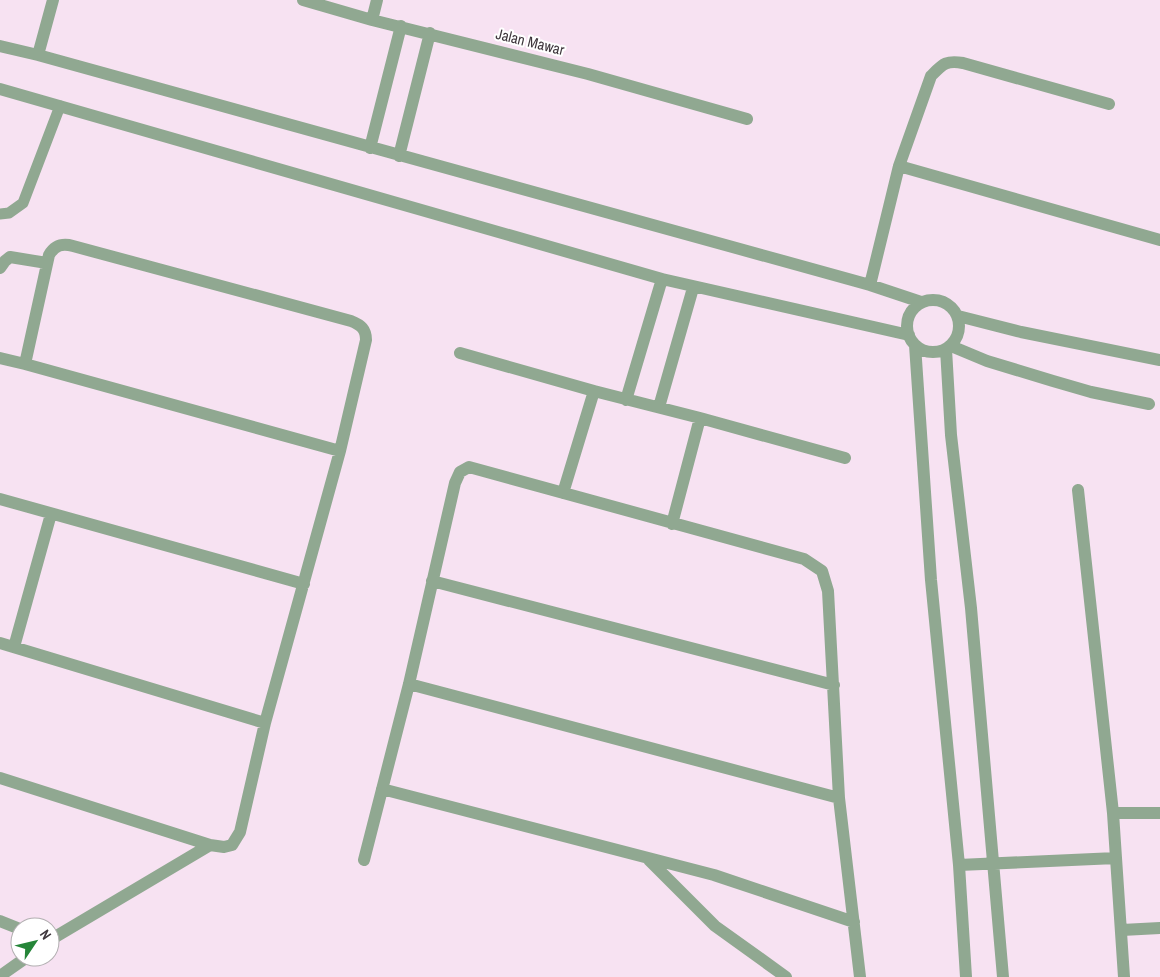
<svg xmlns="http://www.w3.org/2000/svg" width="1160" height="977" font-family="'Archivo Narrow',sans-serif">
  <rect width="100%" height="100%" fill="#f7e2f2"/>
  <g fill="none" stroke-linecap="round" stroke-linejoin="round">
    <path stroke="#90a891" stroke-width="11" d="M0,214L9,213L23,203L60,106"/>
    <path stroke="#90a891" stroke-width="12" d="M303,0L372,20L588,74L747,119
      M372,20L377,0
      M0,46L38,55L870,285L921,302
      M38,55L53,0
      M0,89L662,279L909,335
      M370,148L401,26
      M399,156L430,33
      M899,166L1160,240
      M0,268L5,261L10,257L47,263
      M870,285L899,166L931,76C943,64 946,60 963,63L1109,104
      M907 326a26 26 0 1 1 52 0a26 26 0 1 1-52 0Z
      M958,316L1021,332L1160,360
      M915,345L931,580L959,865L966,977
      M951,346L987,361L1053,381L1091,392L1149,404
      M946,349L951,435L971,608L1003,977
      M460,353L594,391L563,493
      M0,358L25,364L340,451
      M25,364L49,255C55,245 62,243 73,246L351,321C361,325 366,329 366,340L340,451L265,723L240,832L232,845L224,847L210,845L50,940
      M594,391L700,418L845,458
      M626,400L662,279
      M659,407L693,288
      M1078,490L1113,813L1116,858
      M0,499L304,584
      M672,524L700,418
      M432,581L834,685
      M0,643L265,723
      M14,647L51,514
      M409,684L839,798
      M0,778L210,845
      M382,789L714,875L854,922
      M1113,813H1160
      M364,860L409,684L455,483L460,472L469,467L804,559L822,571L828,591L839,798L860,977
      M649,860L715,926L786,977
      M959,865L1116,858L1124,977
      M0,921L20,929
      M1122,930L1160,928
      M0,976L27,957"/>
  </g>
  <g text-anchor="middle" stroke-width="4" stroke-linejoin="round" paint-order="stroke">
    <g font-size="15" fill="#3f373d" stroke="#fff">
      <text transform="translate(530 42) rotate(14)" y="5">Jalan Mawar</text>
    </g>
  </g>
  <g transform="translate(35 942) rotate(55)"><circle r="24" fill="#ffffff" stroke="#b2afb1"/>
  <path d="M0-4L9 19L0 12L-9 19Z" fill="#258538"/>
  <text y="-8" font-size="14" font-weight="bold" text-anchor="middle" fill="#3f373d">N</text>
  </g>
</svg>
